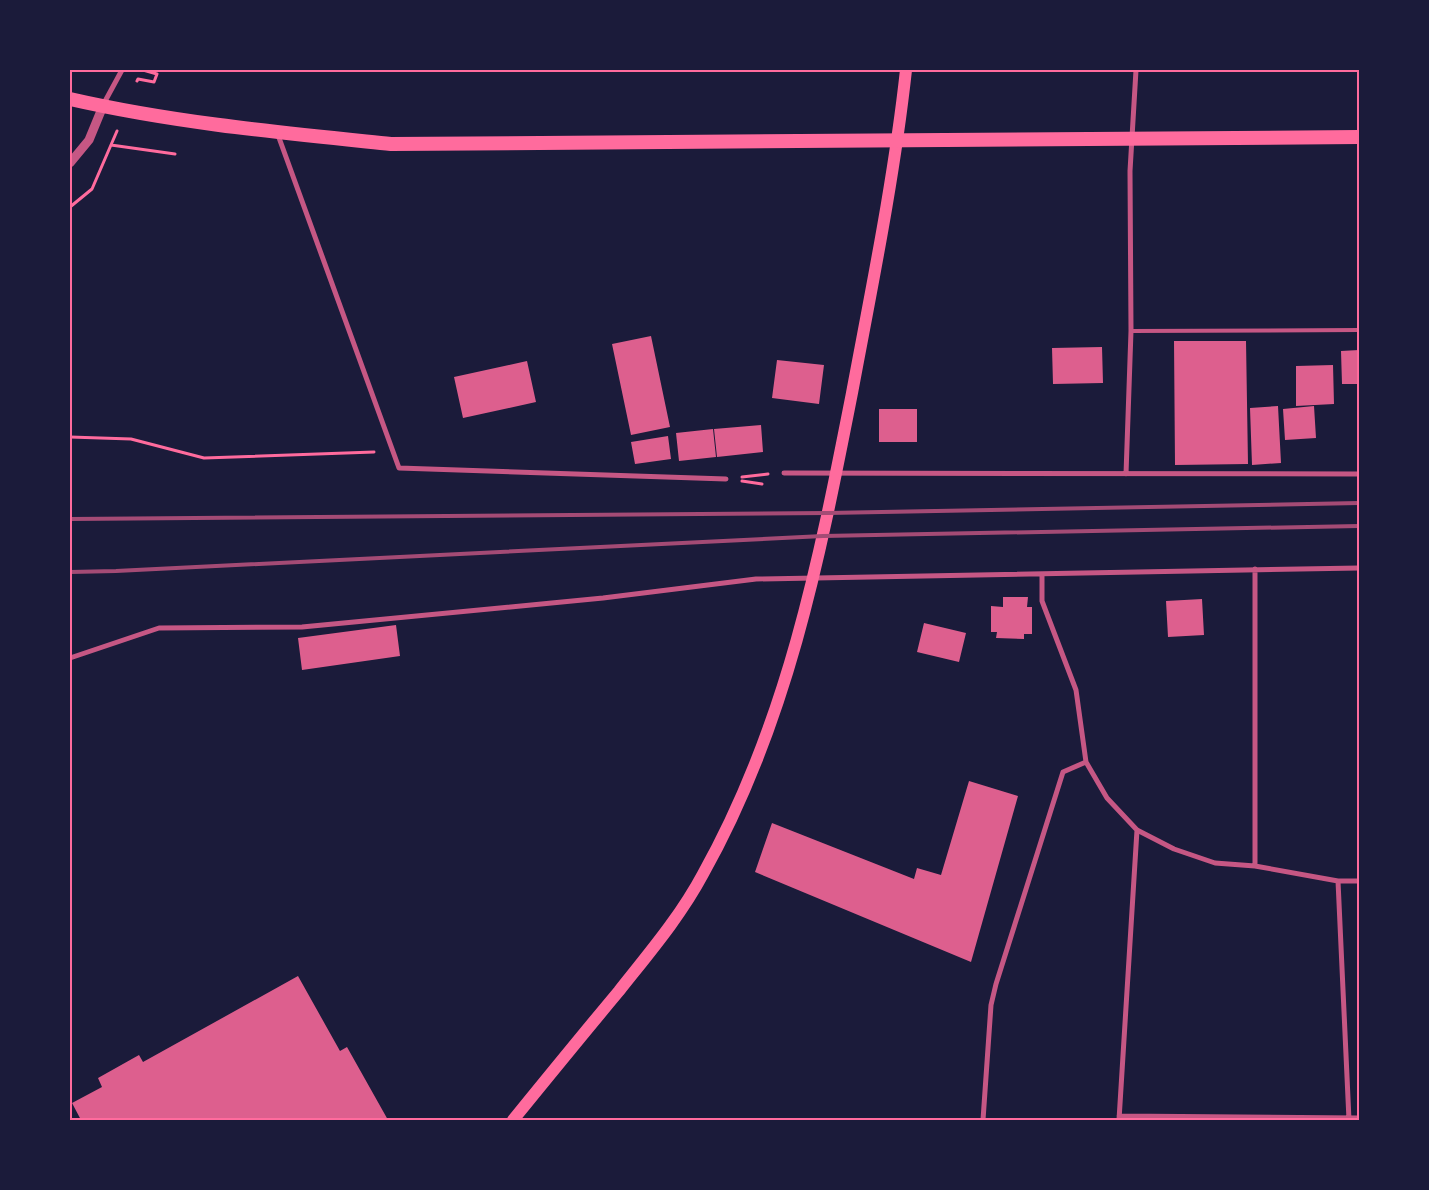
<svg xmlns="http://www.w3.org/2000/svg" width="1429" height="1190" font-family="'Space Grotesk',sans-serif">
  <rect width="100%" height="100%" fill="#1b1b3a"/>
  <path fill="#dd5f8e" d="M651,336L670,427L631,435L612,344Z
    M1174,341H1246L1248,464L1175,465Z
    M1102,347L1103,383L1053,384L1052,348Z
    M1359,350V384H1342L1341,351Z
    M777,360L824,365L819,404L772,398Z
    M527,361L536,402L463,418L454,377Z
    M1333,365L1334,404L1296,406V366Z
    M1278,406L1281,463L1252,465L1250,408Z
    M1314,406L1316,438L1285,440L1283,409Z
    M879,409H917V442H879Z
    M761,425L763,452L717,457L714,429Z
    M713,429L716,457L679,461L676,433Z
    M668,436L671,459L635,464L631,442Z
    M1003,597H1028L1027,607H1032V634H1024V639L996,638L997,632H991V606L1003,607Z
    M1202,599L1204,635L1168,637L1166,601Z
    M924,623L966,633L959,662L917,652Z
    M396,625L400,656L302,670L298,638Z
    M969,781L1018,796L971,962L755,872L772,823L914,879L917,868L941,875Z
    M298,976L340,1051L347,1047L388,1120H81L72,1103L102,1087L98,1078L139,1055L143,1062Z"/>
  <g fill="none" stroke-linecap="round" stroke-linejoin="round">
    <path stroke="#ff6b9d" stroke-width="3" d="M137,81L138,79L154,82L157,74L143,70
      M111,145L175,154
      M70,207L92,189L117,131
      M70,437L131,439L204,458L374,452
      M742,477L768,474
      M742,481L762,484"/>
    <path stroke="#c65784" stroke-width="4" d="M1131,331L1359,330"/>
    <path stroke="#c65784" stroke-width="5" d="M103,105L122,70
      M278,135L399,468L726,479
      M784,473L1359,474
      M1126,474L1131,331L1130,171L1136,70
      M1042,575V601L1076,690L1086,762L1107,798L1137,830L1174,849L1215,863L1255,866L1338,881H1359
      M70,658L159,628L302,627L603,598L756,579L1359,568
      M1255,866V569
      M1338,881L1349,1120
      M1119,1116L1359,1118
      M983,1120L991,1005L996,984L1063,772L1086,762
      M1119,1120L1137,830"/>
    <path stroke="#c65784" stroke-width="9" d="M70,163L89,140L103,106"/>
    <path stroke="#ff6b9d" stroke-width="12" d="M513,1120C548,1077 583,1034 619,991C649,953 680,917 703,874C787,724 819,561 852,393C872,286 894,179 906,70"/>
    <path stroke="#ff6b9d" stroke-width="14" d="M70,99C175,123 284,133 391,144L1359,137"/>
    <path stroke="#a44b75" stroke-width="4" d="M70,519L828,513L1359,503
      M70,572L116,571L823,536L1359,526"/>
  </g>
  <rect width="1429" height="1190" fill="none" stroke="#1b1b3a" stroke-width="142"/>
  <rect x="71" y="71" width="1287" height="1048" fill="none" stroke="#ff6b9d" stroke-width="2"/>
</svg>
